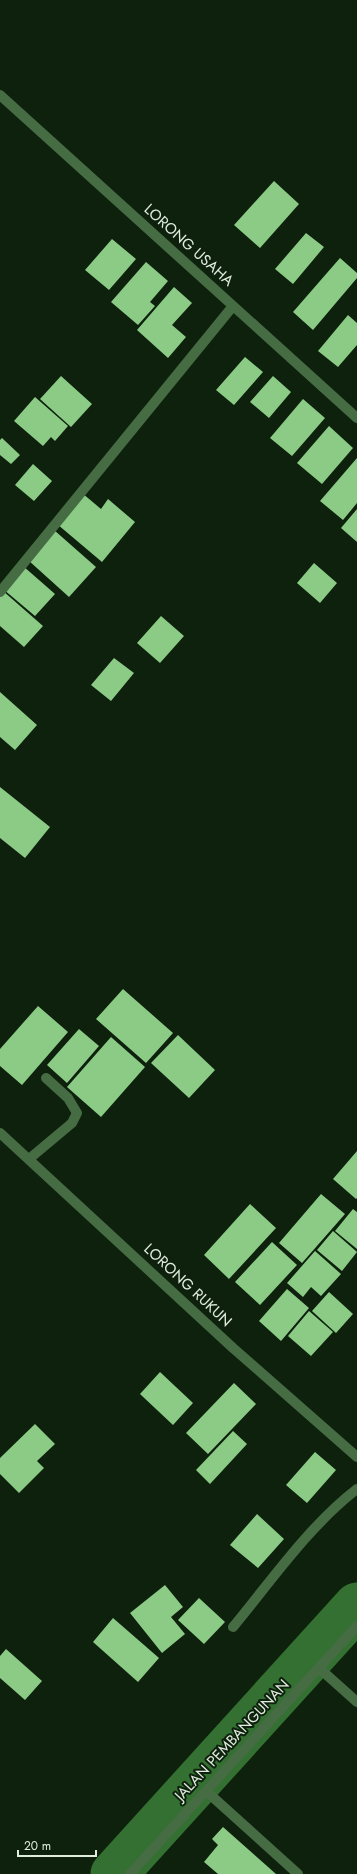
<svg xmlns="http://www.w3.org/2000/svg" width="357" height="1874" font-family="Jost,sans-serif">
  <rect width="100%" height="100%" fill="#0e210d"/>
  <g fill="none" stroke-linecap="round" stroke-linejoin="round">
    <path stroke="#337031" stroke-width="47" d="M114,1874L357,1606"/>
  </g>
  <path fill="#8bcb86" d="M274,181L299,204L260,248L234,225Z
    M306,233L324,247L293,284L275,269Z
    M112,239L136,259L109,290L85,270Z
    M340,258L357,273V278L313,330L293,312Z
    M146,262L168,281L150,302L155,306L138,325L111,302Z
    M174,287L192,303L172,325L186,337L168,358L137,330Z
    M348,315L357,323V345L338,367L318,351Z
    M245,357L263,372L234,405L216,390Z
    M61,376L92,404L71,427L40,399Z
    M273,376L291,392L269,418L250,402Z
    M35,397L68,426L55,441L51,437L43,446L14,421Z
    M303,399L325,418L292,456L270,438Z
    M329,426L353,448L322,484L297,463Z
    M2,438L20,455L11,464L0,455V440Z
    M357,458V503L343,520L320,501Z
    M33,464L52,481L34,501L15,485Z
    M82,493L101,509L108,499L135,522L102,562L57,524Z
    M357,509V542L341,528Z
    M54,530L96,567L69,597L28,560Z
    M314,563L337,583L320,603L297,583Z
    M23,566L55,594L35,616L3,589Z
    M3,591L43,626L24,647L0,626V595Z
    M161,616L184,636L160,663L137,643Z
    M114,658L134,673L111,701L91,685Z
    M0,692L37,725L15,750L0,737Z
    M0,787L50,827L25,858L0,838Z
    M123,989L173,1033L146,1063L96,1019Z
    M38,1006L68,1032L22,1085L0,1066V1049Z
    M79,1029L99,1046L67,1083L47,1065Z
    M178,1035L215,1070L189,1098L151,1063Z
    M111,1037L145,1067L101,1117L67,1087Z
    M357,1151V1198L356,1199L333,1179Z
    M321,1194L345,1214L302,1263L279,1243Z
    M250,1204L276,1228L229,1279L204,1255Z
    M353,1209L357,1212V1249L335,1231Z
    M333,1231L357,1252L342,1271L317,1250Z
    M272,1242L297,1265L260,1305L235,1282Z
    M315,1251L341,1274L321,1296L311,1287L303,1297L287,1283Z
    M287,1289L309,1308L281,1341L259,1321Z
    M329,1292L353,1314L336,1333L312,1311Z
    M309,1311L333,1332L311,1356L288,1336Z
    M160,1372L193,1403L173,1425L140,1394Z
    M234,1383L256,1404L208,1454L186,1433Z
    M35,1424L55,1444L37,1461L44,1468L19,1493L0,1474V1458Z
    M233,1431L247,1444L210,1484L196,1470Z
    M315,1452L336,1470L307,1503L286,1485Z
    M257,1514L284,1539L258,1568L230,1545Z
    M165,1585L183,1607L171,1617L185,1634L162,1653L130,1613Z
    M199,1598L225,1622L204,1644L178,1620Z
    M113,1618L159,1658L138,1682L93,1642Z
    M6,1649L42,1681L25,1700L0,1678V1656Z
    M223,1827L276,1874H218L204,1862L218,1845L212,1839Z"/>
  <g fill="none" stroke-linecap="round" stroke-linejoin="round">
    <path stroke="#456c42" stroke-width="10" d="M0,95L357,418
      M0,592L233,306
      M0,1133L233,1348L357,1457
      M29,1159L72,1123L77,1113L68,1098L46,1078
      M233,1627C272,1580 309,1526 357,1489
      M319,1668L357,1702
      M206,1791L298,1874
      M130,1874L357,1626"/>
  </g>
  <g text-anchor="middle" stroke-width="4" stroke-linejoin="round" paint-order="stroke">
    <g font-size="15" fill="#e0ecde" stroke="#0e210d">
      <text transform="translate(189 245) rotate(42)" y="5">LORONG USAHA</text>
      <text transform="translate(188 1285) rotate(43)" y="5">LORONG RUKUN</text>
      <text transform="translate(232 1740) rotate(-47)" y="5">JALAN PEMBANGUNAN</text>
    </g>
  </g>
  <path d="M18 1850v6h78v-6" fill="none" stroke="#e0ecde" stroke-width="2"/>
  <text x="24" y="1850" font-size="12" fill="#e0ecde" stroke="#0e210d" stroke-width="3" paint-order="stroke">20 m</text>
</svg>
